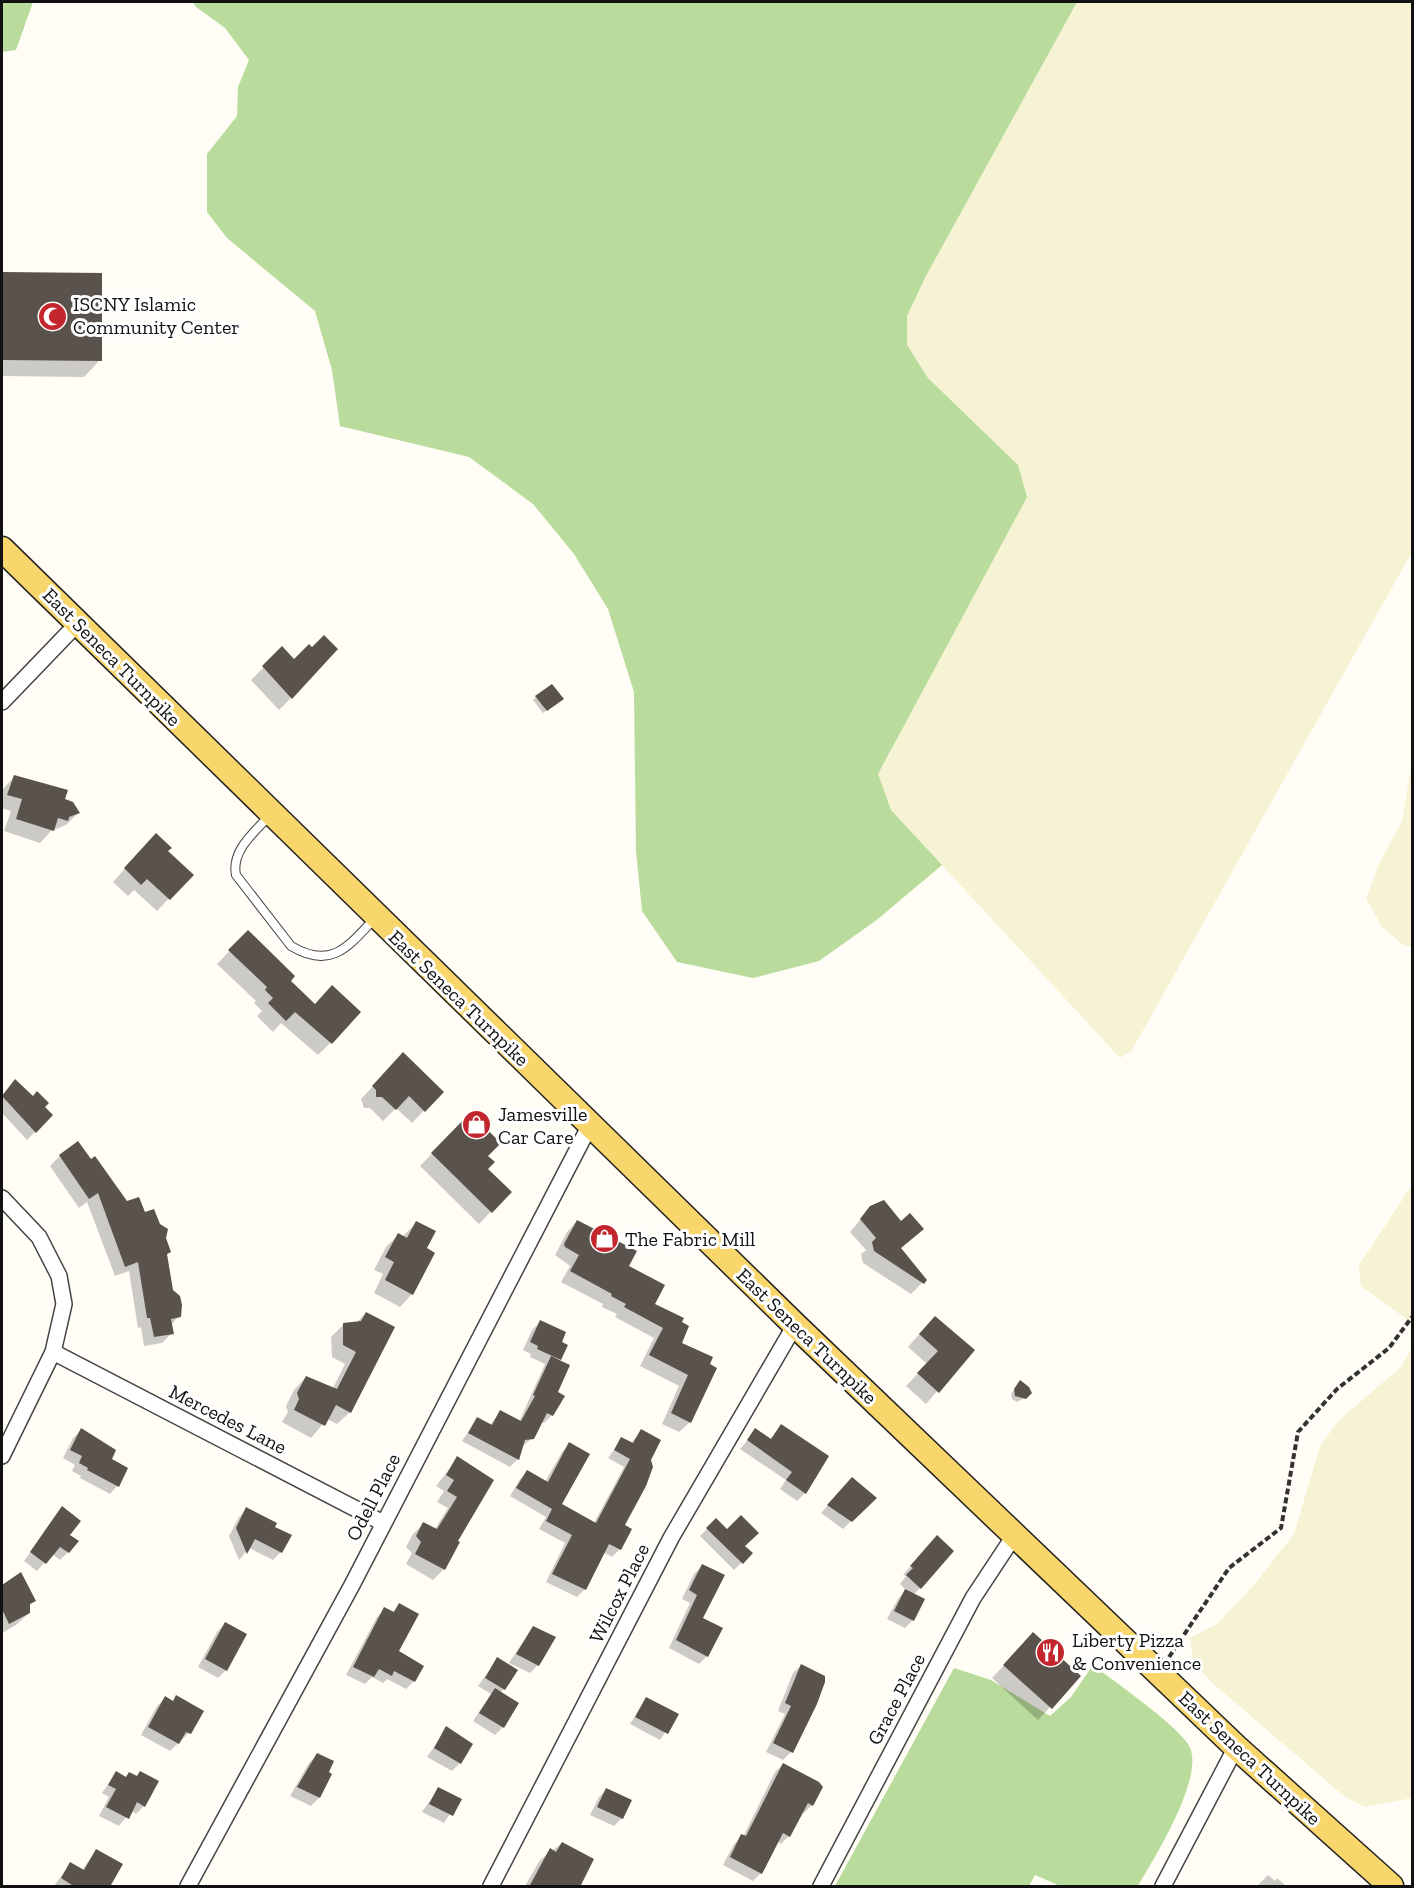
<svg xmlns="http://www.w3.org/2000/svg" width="1414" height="1888" font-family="'Zilla Slab',serif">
  <rect width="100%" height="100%" fill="#fffdf5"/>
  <path fill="#f6f3d4" d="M1077,2H1412V552L1132,1050L1120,1058L891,810L877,774L891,751L1018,465L928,378L907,345V316L926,276Z
    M1412,762V947L1402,944L1383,928L1366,899L1379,864L1402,821Z
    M1412,1185V1323L1361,1286L1359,1265Z
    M1412,1347V1798L1365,1807L1345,1797L1209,1680L1193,1661L1190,1638L1217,1624L1254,1585L1294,1534L1320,1446L1338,1421L1401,1367Z"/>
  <path fill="#b9dc9c" d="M2,2H33L16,50L2,52Z
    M193,2H1077L926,276L907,316V345L928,378L1018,465L1027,497L878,774L891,810L942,865L878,919L819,961L753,978L677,962L642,911L636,851L634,692L608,609L574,554L533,504L469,457L340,426L332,370L315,311L227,238L207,212V154L237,116L238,87L249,60L225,28L196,7Z
    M1093,1665C1116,1683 1173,1722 1188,1744C1208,1773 1154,1858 1138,1886H1060L1035,1875L1029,1886H835L954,1668L991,1680L1050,1716L1071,1697Z"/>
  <path fill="#0003" d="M2,274H101L100,360L84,377L2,376Z
    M282,649L291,698L279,710L251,680Z
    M536,697L558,702L543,713L533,700Z
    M14,777L63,800L78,813L66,825L51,831L40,843L4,831L11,811L2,808V790Z
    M144,847L166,851L191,875L157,911L134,890L128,896L113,882Z
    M248,932L289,981L331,1042L318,1055L281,1023L273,1032L257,1016L262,1011L254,1003L256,1001L217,964Z
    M391,1067L442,1092L412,1123L396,1108L383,1121L370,1108H364L361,1099Z
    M15,1082L51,1115L27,1140L2,1113V1095Z
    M470,1115L486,1156V1169L510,1192L479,1224L420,1166Z
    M60,1156L144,1214L164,1238L170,1252L165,1256L171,1291L179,1316L171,1325L172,1333L162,1343L144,1346L141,1327L138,1328L129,1271L115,1276L87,1202L79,1208L50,1166Z
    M871,1207L901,1223L922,1229L900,1249L925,1280L911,1294L863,1263L861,1254L866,1250L850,1232Z
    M577,1221L627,1266L680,1344L711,1358L690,1422L679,1432L662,1424L679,1386L640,1366L654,1338L615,1317L617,1314L602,1307L603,1304L561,1282L570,1266L555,1255L567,1232Z
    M416,1223L425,1249L412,1294L400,1307L374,1293L383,1274L374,1270L386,1247L398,1235L402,1237Z
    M366,1313L350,1412L337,1424L327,1419L311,1438L282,1422L288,1412L286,1406L294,1390L306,1377L333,1388L345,1364L332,1357L331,1337L343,1325L356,1323Z
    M540,1322L560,1343L552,1415L544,1423L541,1422L532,1438L522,1447L518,1459L510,1467L462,1441L477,1419L490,1425L500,1412L519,1422L545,1364L530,1357L531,1354L523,1350L532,1330Z
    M922,1331L972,1350L926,1404L906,1386L927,1364L908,1347Z
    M1017,1386L1027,1397L1017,1402L1012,1399L1011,1394Z
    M782,1426L805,1493L797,1501L780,1489L786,1480L740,1449L756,1430L770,1440Z
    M81,1430L110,1460L117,1486L110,1494L80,1478L81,1476L72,1471L75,1465L63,1458L73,1438Z
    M641,1430L650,1459L623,1526L620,1549L612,1557L603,1552L584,1590L577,1597L546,1582L565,1543L539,1529L546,1517L510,1496L520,1479L527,1472L545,1482L562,1452L569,1444L560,1505L594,1523L624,1467L608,1458L622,1439L631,1444Z
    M458,1458L492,1481L456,1541L444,1569L433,1580L406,1564L412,1553L406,1547L413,1534L424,1523L435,1529L448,1508L437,1502L444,1491L436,1486Z
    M844,1487L874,1498L843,1529L821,1513Z
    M62,1508L68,1535V1552L60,1560L52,1554L37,1571L24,1561Z
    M247,1509L273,1527L281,1552L273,1560L249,1548L239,1560L229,1536L239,1517Z
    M716,1520L751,1553L734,1570L700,1536Z
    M929,1545L920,1588L913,1595L923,1600L913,1620L905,1628L887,1619L898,1599L906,1590L900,1584L906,1576L903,1575Z
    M702,1566L701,1618L707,1656L699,1664L669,1648L690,1603L682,1599L694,1574Z
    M21,1575L34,1601L29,1606V1613L16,1625L2,1633V1585Z
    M399,1605L397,1652L414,1681L406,1689L387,1679L383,1683L372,1677L365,1684L346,1675L377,1617L385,1609L392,1613Z
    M225,1624L226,1670L218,1678L198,1667L217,1632Z
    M533,1627L538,1665L530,1673L509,1663Z
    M1021,1647L1079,1676L1038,1720L992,1678Z
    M497,1659L504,1689L500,1693L503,1727L495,1735L473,1721L491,1694L478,1686Z
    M801,1665L791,1752L783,1760L766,1752L785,1714L778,1711L793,1673Z
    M177,1697L189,1733L170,1751L141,1735L157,1706L165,1698L172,1702Z
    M646,1699L677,1714L660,1740L630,1724Z
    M447,1728L460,1763L452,1771L427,1757Z
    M317,1755L330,1775L319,1798L311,1806L290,1796L309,1763Z
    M783,1764L812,1805L804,1813L801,1812L789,1836L781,1844L777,1841L761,1873L753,1881L723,1865L734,1844L743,1837L775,1772Z
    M116,1773L125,1778L129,1774L144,1806L136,1814L131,1811L119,1826L99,1816L109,1797L102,1793Z
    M438,1789L459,1800L444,1823L422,1812Z
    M607,1789L622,1818L614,1826L590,1815L599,1797Z
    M562,1843L579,1886H525L540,1860Z
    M96,1851L108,1886H54L70,1864L82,1870Z
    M1268,1875L1275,1881L1277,1878L1286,1886H1257Z"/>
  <path fill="#5a524d" d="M2,272L102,273V361L2,360Z
    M324,635L338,649L292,699L262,666L282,646L294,659L309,644L312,647Z
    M552,684L564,699L547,711L535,696Z
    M14,775L68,790L65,799L73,802L80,813L69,817L68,821L58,818L54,831L16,819L22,799L7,795Z
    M156,833L172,848L168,851L194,875L170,900L147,879L141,885L124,868Z
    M248,930L295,976L291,981L315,1004L332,985L361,1012L332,1044L295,1012L286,1021L268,1003L273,998L265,990L267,987L228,950Z
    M403,1052L444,1092L425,1112L409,1096L396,1110L382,1097H376V1090L372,1086Z
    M15,1079L33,1096L37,1091L49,1103L45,1107L53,1115L36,1133L2,1096Z
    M470,1113L501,1143L488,1156L495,1162L488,1169L512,1192L492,1213L431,1153Z
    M78,1141L91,1159L95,1156L127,1201L139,1197L145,1212L154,1209L160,1224L168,1229L166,1238L171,1252L167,1254L173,1290L180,1296L182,1305L181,1317L171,1319L174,1334L154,1337L150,1318H147L138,1262L125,1267L98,1193L89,1199L59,1155Z
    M884,1200L901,1221L910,1213L924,1229L901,1248L927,1280L924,1284L874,1251L872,1242L876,1238L860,1219L870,1206Z
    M577,1220L637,1251L629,1266L665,1285L655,1304L684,1318L682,1322L689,1326L682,1343L713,1357L710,1364L717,1368L691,1423L671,1413L688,1375L649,1355L663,1328L624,1307L626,1304L611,1296L612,1294L570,1271L579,1255L565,1247L564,1244Z
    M416,1221L436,1231L427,1248L435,1253L413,1295L385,1280L394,1262L385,1257L398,1233L407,1238Z
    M366,1312L395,1327L351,1413L336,1405L325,1426L294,1410L299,1399L297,1393L306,1376L337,1389L356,1352L343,1345V1323L361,1321Z
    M935,1316L975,1350L939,1393L917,1373L938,1351L919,1334Z
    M540,1320L566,1332L562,1342L568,1345L561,1360L537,1349L538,1346L530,1342Z
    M551,1356L570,1365L558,1392L565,1396L553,1416L547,1413L534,1439L525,1440L519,1460L468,1433L477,1417L492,1425L500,1410L521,1421L535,1396L533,1395Z
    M1020,1380L1029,1387L1032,1393L1026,1399L1015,1396L1014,1389Z
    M781,1424L829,1456L806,1494L786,1480L792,1472L747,1440L755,1428L771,1439Z
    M81,1428L116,1450L112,1459L128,1468L119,1487L87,1470L88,1468L79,1463L82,1456L70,1450Z
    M641,1429L661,1440L651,1460L653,1467L646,1486L625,1525L632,1529L621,1550L609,1544L586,1590L552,1574L572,1535L546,1521L552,1509L516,1488L527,1470L548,1482L569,1442L590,1454L562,1504L596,1523L630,1459L614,1450L621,1437L633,1443Z
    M457,1456L494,1480L458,1541L460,1542L445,1570L415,1554L421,1542L416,1536L423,1522L437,1529L457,1497L447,1491L454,1480L446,1475Z
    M852,1477L877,1498L852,1522L827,1505Z
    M62,1506L81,1521L70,1535L79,1541L69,1553L60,1547L46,1564L30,1552Z
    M246,1507L277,1523L275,1527L292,1535L282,1553L255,1539L247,1554L236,1528Z
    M741,1515L759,1533L745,1546L753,1553L743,1564L706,1528L716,1518L727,1529Z
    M937,1535L954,1551L921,1589L906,1575L913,1568L910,1566Z
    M702,1564L725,1575L703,1618L723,1628L708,1657L676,1640L697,1595L689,1590Z
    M21,1572L36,1601L30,1604V1613L9,1624L2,1609V1585Z
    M905,1589L925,1599L914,1621L894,1611Z
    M399,1603L419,1614L399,1651L424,1666L415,1682L394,1671L392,1676L379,1669L374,1677L353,1667L384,1607L394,1612Z
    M225,1622L247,1634L227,1671L205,1659Z
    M533,1626L556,1637L539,1666L516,1654Z
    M1033,1632L1081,1676L1052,1709L1003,1665Z
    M497,1657L518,1670L505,1690L485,1678Z
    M801,1664L825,1676V1682L817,1704L793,1753L773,1743L791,1706L785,1703Z
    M495,1688L519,1703L504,1728L479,1713Z
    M176,1695L204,1711L191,1734L186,1732L179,1744L148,1727L165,1696L173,1701Z
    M646,1697L679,1714L668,1734L635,1717Z
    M446,1726L473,1744L461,1764L434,1748Z
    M317,1753L334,1761L329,1772L332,1774L320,1798L297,1787Z
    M783,1763L819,1782L823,1787L813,1806L808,1803L790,1837L783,1833L762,1874L730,1857L741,1834L746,1836Z
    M116,1771L126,1777L129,1772L137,1776L140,1771L159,1781L145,1807L137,1802L129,1819L106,1807L116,1789L108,1785Z
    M438,1787L462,1799L453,1816L429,1804Z
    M606,1788L632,1800L623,1819L597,1807Z
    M562,1842L594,1859L580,1887H529L550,1848L556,1852Z
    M96,1849L123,1864L111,1885L114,1887H75L61,1878L70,1862L84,1870Z"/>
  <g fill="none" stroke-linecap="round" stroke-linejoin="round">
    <defs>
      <path id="service" d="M270,815C255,832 231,850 236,875L291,946C331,970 348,947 375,918"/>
      <path id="minor" d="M2,702L78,623
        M2,1198L39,1237L59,1276L64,1304L53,1352L2,1456
        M53,1352L383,1523
        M188,1886L352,1585L590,1125
        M491,1886L671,1538L795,1325
        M821,1886L973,1598L1014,1536
        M1163,1886L1236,1747"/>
      <path id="primary" d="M2,549L795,1325L1236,1747L1391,1886"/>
    </defs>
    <use href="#service" stroke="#444" stroke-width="10"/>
    <use href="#minor" stroke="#444" stroke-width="18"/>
    <use href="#primary" stroke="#222" stroke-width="27"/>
    <path stroke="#333" stroke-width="4" stroke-dasharray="6 3" stroke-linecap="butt" d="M1169,1657L1229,1568L1281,1528L1298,1432L1337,1389L1389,1348L1412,1317"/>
    <use href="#service" stroke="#fff" stroke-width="8"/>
    <use href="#minor" stroke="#fff" stroke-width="15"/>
    <use href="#primary" stroke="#f9d66b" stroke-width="24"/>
  </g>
  <defs>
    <symbol id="mosque-disc" viewBox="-11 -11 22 22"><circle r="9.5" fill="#c4262e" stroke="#fff"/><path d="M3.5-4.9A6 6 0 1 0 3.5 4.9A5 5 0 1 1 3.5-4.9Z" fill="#fff"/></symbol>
    <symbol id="shop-disc" viewBox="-11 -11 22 22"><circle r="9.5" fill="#c4262e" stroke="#fff"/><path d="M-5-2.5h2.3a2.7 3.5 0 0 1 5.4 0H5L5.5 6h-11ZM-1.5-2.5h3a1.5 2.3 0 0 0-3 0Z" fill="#fff"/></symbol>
    <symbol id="restaurant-disc" viewBox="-11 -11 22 22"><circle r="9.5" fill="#c4262e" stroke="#fff"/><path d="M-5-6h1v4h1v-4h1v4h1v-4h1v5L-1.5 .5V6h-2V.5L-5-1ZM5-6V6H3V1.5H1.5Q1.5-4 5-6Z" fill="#fff"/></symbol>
  </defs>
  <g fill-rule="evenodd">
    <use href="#mosque-disc" x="36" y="300" width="33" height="33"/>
    <use href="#shop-disc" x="460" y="1108" width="33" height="33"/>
    <use href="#shop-disc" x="588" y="1222" width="33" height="33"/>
    <use href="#restaurant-disc" x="1034" y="1636" width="33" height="33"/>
  </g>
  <g text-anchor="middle" stroke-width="6" stroke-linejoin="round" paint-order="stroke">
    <g font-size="20" fill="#111" stroke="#fff" text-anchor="start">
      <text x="73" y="311">ISCNY Islamic<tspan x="73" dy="23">Community Center</tspan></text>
      <text x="498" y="1121">Jamesville<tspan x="498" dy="23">Car Care</tspan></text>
      <text x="625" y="1246">The Fabric Mill</text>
      <text x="1072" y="1647">Liberty Pizza<tspan x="1072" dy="23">&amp; Convenience</tspan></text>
    </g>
    <g font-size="20" fill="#111" stroke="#fff">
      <text transform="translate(112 657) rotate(45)" y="7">East Seneca Turnpike</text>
      <text transform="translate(459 998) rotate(44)" y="7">East Seneca Turnpike</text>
      <text transform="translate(807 1336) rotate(44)" y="7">East Seneca Turnpike</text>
      <text transform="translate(228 1419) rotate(27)" y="7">Mercedes Lane</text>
      <text transform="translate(373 1497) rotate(-63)" y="7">Odell Place</text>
      <text transform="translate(619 1593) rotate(-63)" y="7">Wilcox Place</text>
      <text transform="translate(896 1699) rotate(-62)" y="7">Grace Place</text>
      <text transform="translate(1250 1758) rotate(43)" y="7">East Seneca Turnpike</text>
    </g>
  </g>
  <rect width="1414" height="1888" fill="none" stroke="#111111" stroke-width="6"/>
</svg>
